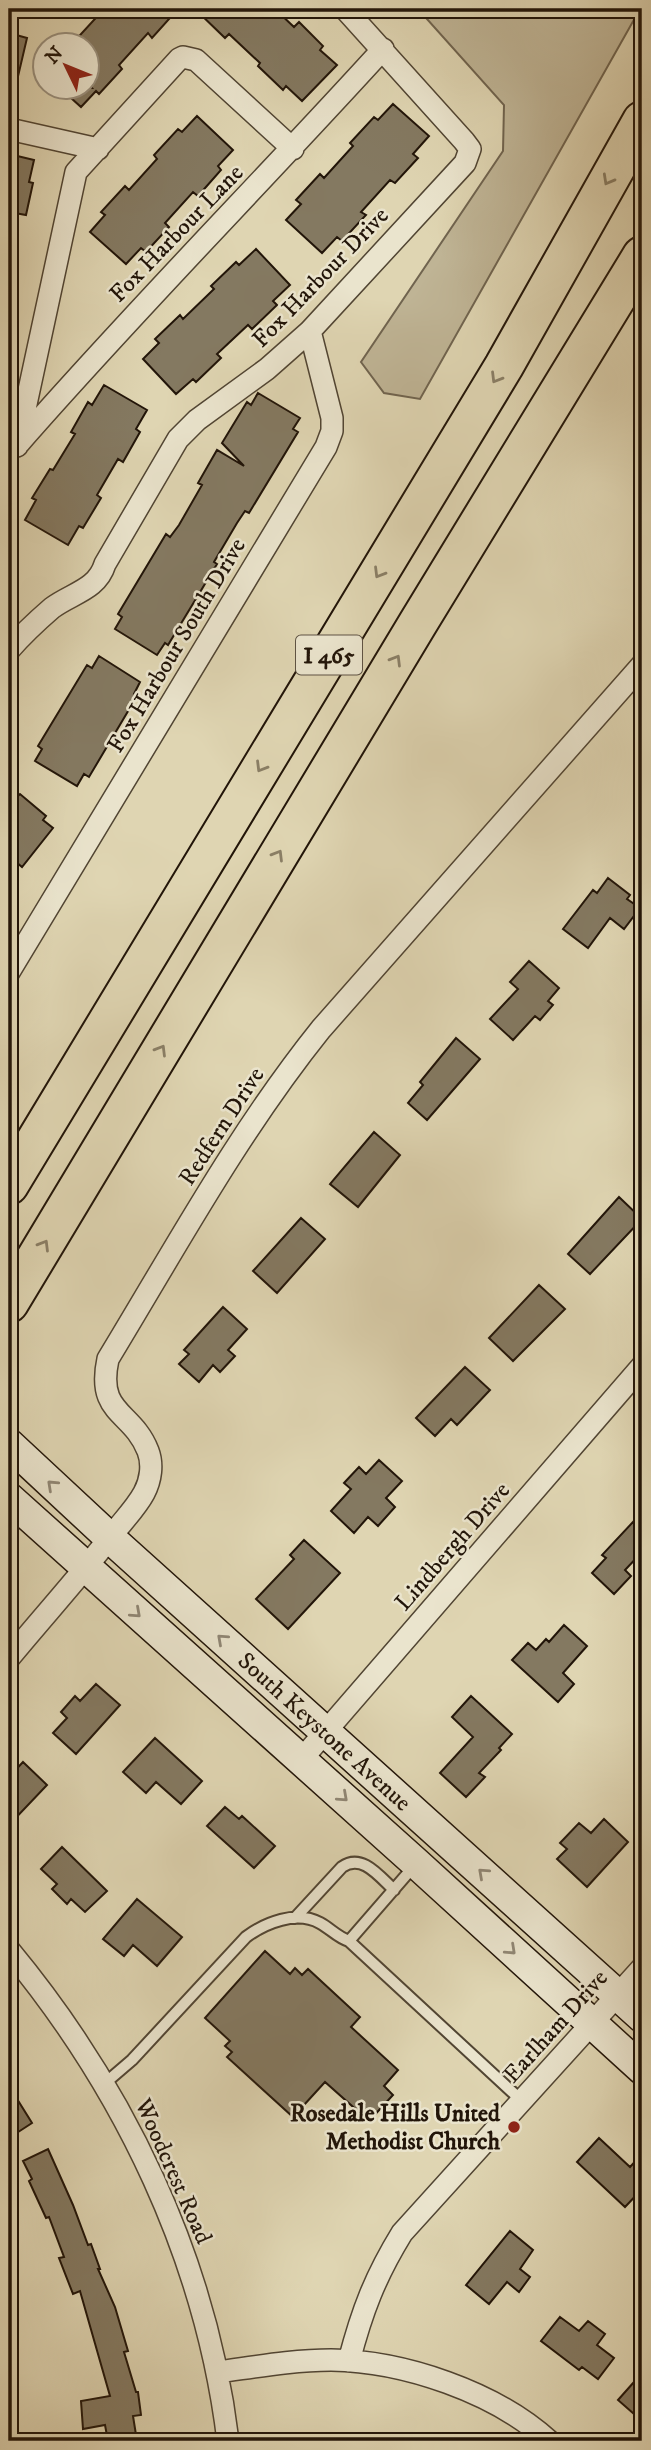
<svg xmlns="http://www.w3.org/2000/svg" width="651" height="2450" font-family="'IM FELL DW Pica',serif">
  <rect width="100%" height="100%" fill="#dfd5b2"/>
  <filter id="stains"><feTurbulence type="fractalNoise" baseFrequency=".00286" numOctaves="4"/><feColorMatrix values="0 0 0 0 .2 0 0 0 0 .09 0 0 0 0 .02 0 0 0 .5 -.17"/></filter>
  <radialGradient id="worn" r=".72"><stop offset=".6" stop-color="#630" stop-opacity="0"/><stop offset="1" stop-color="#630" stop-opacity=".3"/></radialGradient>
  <path fill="#bfb495" stroke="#70644f" stroke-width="2" d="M418,9H640L420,399L384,393L361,362L503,151L504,105Z"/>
  <path fill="#847961" stroke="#221509" stroke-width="2" d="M104,9H178L152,38L148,33L119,65L122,69L99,94L96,91L81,107L60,88H92L88,83V46H70Z
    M195,9H275L294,27L299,22L323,46L320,50L337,65L302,101L286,86L283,90L258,66L260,63L229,34L225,38Z
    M9,33L27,38L16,85L9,84Z
    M393,104L429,136L413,154L418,158L395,183L390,180L361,212L366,215L342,241L337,237L322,253L286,220L301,204L296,200L320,174L324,178L353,146L350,143L374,117L378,120Z
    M197,116L233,150L218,166L221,170L198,196L193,192L165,223L169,227L146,252L141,248L126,264L90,232L105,215L101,212L125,186L129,190L157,159L154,155L178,129L182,132Z
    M9,154L34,160L29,182L33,183L26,215L9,212Z
    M256,249L290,285L273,301L277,305L252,329L248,325L217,354L221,358L196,382L193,379L176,394L143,359L159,343L155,339L180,315L183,319L214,289L211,286L236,262L239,265Z
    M104,385L147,410L136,429L140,432L123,462L118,459L97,495L101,498L83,528L79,526L68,545L25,520L36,500L32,498L50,469L53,470L75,434L71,432L88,402L92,405Z
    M258,393L300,418L293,429L298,432L249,513L245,511L237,523L214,562L217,564L168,645L165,643L157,655L115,629L122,617L118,614L166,534L170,537L179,525L202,485L198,483L217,450L244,466L222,443L247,402L251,405Z
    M99,656L140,682L134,694L137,696L89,777L84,774L77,786L35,761L42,749L38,746L87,665L92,668Z
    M9,789L18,796L20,794L46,816L43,820L53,828L22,867L9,856Z
    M608,878L630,895L627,899L640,908L624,929L610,918L588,948L563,929L593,890L597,893Z
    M529,961L559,988L548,1001L553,1005L540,1020L535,1016L513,1040L490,1019L518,989L510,982Z
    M456,1038L480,1059L427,1120L408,1103L423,1085L420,1082Z
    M374,1132L400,1155L358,1207L330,1184Z
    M619,1197L642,1219L590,1274L568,1254Z
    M301,1218L325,1239L277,1293L253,1271Z
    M539,1285L565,1309L513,1361L489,1338Z
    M223,1307L247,1329L228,1350L235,1356L220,1372L213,1365L199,1382L179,1364L189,1354L184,1350Z
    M465,1367L490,1390L457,1425L451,1419L435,1436L416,1418Z
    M379,1460L402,1481L386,1498L395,1507L378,1526L368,1517L354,1533L331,1511L351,1489L344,1483L359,1467L366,1474Z
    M633,1522L642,1531V1552L625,1570L631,1576L614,1594L592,1573L606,1558L602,1555Z
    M304,1540L340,1573L288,1629L256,1599L294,1559L290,1555Z
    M564,1625L587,1646L563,1673L574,1684L558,1702L512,1660L528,1643L536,1650L546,1639L549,1642Z
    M96,1684L120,1705L76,1754L53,1733L67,1718L61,1712L75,1696L80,1701Z
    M471,1696L512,1734L499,1748L501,1750L479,1773L485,1777L466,1797L440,1773L473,1737L452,1717Z
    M155,1738L202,1781L181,1804L156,1782L146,1793L123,1772Z
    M23,1762L47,1785L9,1825V1777Z
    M225,1807L239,1819L242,1816L275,1846L254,1868L207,1826Z
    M604,1819L628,1842L587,1887L557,1859L567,1849L560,1843L579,1823L591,1833Z
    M62,1847L107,1891L85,1912L71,1899L67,1904L52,1889L57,1884L41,1869Z
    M137,1899L182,1937L157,1966L133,1945L124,1956L103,1939Z
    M265,1951L290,1974L295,1968L302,1975L308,1969L360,2017L351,2027L398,2070L384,2086L393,2095L369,2121L325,2082L293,2117L227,2057L232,2052L225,2046L230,2041L205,2018Z
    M9,2086L32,2123L9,2138Z
    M599,2138L630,2167L642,2154V2189L625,2207L577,2162Z
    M48,2149L73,2205L88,2245L91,2244L100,2269H98L115,2307L128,2351L124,2352L136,2392H138L141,2415L133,2416L137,2441H108L105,2425L83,2429L81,2401L110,2396L80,2291L73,2294L59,2258L64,2257L49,2217L46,2218L29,2181L32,2179L23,2161Z
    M510,2231L533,2250L520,2269L530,2277L519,2292L507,2282L489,2304L466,2285Z
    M560,2317L579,2331L588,2321L605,2334L597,2345L614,2358L598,2379L582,2367L579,2370L541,2341Z
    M642,2373V2421L618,2400Z"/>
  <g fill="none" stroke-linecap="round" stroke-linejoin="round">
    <defs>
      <path id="service" d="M415,1865L349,1941L522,2101
        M295,1918L342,1867C362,1853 379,1876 394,1890
        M104,2084L132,2060L246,1937C265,1923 296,1910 320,1923C331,1929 337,1937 349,1941"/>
      <path id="minor" d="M9,129L98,149
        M19,443C137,308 263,181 383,49
        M17,446L76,172L179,59L183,57L196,60L293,149
        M9,650C22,635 37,621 52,608C72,593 97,590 105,564L178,439L197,420L267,369L310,331L465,163L470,149L464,141L345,9
        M9,972L326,447L332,431V418L310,331
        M9,1658C43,1617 79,1577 112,1535C122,1522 136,1508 144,1493C151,1480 153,1464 148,1451C132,1410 96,1415 108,1359C176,1247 239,1131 321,1029L642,665
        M301,1760L642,1366
        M9,1950C125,2090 206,2259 228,2441
        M349,2361C362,2311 375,2277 402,2233L642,1968
        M218,2372C255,2367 293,2360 331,2360C404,2361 495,2392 549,2441"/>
      <g id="secondary">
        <path id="s1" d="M9,1444L110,1538L642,2017"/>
        <path d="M9,1498L416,1863L642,2069"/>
      </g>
      <path id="motorway" d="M9,1185L504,366L642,121
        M9,1303L418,623L642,256"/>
    </defs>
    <use href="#service" stroke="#514533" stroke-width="14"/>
    <use href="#minor" stroke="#514533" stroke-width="24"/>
    <use href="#secondary" stroke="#221509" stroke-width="33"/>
    <use href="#motorway" stroke="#221509" stroke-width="42"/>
    <use href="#service" stroke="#eae4cd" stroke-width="10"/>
    <use href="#minor" stroke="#eae4cd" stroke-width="21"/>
    <use href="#secondary" stroke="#eae4cd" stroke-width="30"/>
    <use href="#motorway" stroke="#dfd5b2" stroke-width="38"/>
  </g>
  <defs><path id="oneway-chevron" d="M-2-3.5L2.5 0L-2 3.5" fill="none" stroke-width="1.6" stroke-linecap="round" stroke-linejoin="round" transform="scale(1.75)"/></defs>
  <g stroke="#8a7f66">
    <use href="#oneway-chevron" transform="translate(608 180) rotate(119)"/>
    <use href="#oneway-chevron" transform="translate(496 378) rotate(121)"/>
    <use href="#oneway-chevron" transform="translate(379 573) rotate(121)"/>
    <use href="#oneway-chevron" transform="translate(396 660) rotate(-59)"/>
    <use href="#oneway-chevron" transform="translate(261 767) rotate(121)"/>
    <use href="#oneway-chevron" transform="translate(278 855) rotate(-59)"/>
    <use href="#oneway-chevron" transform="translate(161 1050) rotate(-59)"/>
    <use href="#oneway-chevron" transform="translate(44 1245) rotate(-59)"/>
  </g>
  <g stroke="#908775">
    <use href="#oneway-chevron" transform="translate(52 1485) rotate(-137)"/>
    <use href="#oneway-chevron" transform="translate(136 1613) rotate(42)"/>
    <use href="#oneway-chevron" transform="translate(222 1639) rotate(-138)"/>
    <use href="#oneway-chevron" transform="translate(343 1797) rotate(42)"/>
    <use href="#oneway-chevron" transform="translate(483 1873) rotate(-138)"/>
    <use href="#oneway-chevron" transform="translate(511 1950) rotate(43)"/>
  </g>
  <circle fill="#8f2418" stroke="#eae4cd" stroke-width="2.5" cx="514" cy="2127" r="7"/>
  <g text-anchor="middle" stroke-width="5" stroke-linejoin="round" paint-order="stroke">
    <rect fill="#eae4cd" stroke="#5e5344" stroke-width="2" x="296" y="635.5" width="66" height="39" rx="5"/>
    <g font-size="23" font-weight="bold" fill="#221509">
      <text x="329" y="663">I 465</text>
    </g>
    <g font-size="24" fill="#221509" stroke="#eae4cd">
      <text transform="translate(176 233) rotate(-46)" y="8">Fox Harbour Lane</text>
      <text transform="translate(320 277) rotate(-46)" y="8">Fox Harbour Drive</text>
      <text transform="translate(176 645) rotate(-59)" y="8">Fox Harbour South Drive</text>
      <text transform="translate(221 1126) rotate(-57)" y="8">Redfern Drive</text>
      <text transform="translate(452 1546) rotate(-49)" y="8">Lindbergh Drive</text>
      <text dy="8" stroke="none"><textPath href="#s1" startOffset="427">South Keystone Avenue</textPath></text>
      <text transform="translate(555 2026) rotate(-48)" y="8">Earlham Drive</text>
      <text transform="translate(174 2171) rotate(66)" y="8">Woodcrest Road</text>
    </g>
    <g font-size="24" font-weight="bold" fill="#221509" stroke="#eae4cd" text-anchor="end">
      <text x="500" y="2121">Rosedale Hills United<tspan x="500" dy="28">Methodist Church</tspan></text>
    </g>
  </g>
  <rect width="651" height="2450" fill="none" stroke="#dfd5b2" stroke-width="35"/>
  <rect x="10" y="10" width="630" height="2429" fill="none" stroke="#221509" stroke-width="3.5"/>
  <rect x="18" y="18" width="616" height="2415" fill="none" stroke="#221509" stroke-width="2"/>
  <g transform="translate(66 66) rotate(313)"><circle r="33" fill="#eae4cd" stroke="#9a917f" stroke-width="2"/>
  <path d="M0-5L12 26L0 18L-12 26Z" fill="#8f2418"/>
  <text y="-10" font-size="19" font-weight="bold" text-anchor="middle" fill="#221509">N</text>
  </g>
  <rect width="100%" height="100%" filter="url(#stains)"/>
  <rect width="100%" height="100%" fill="url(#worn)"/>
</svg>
